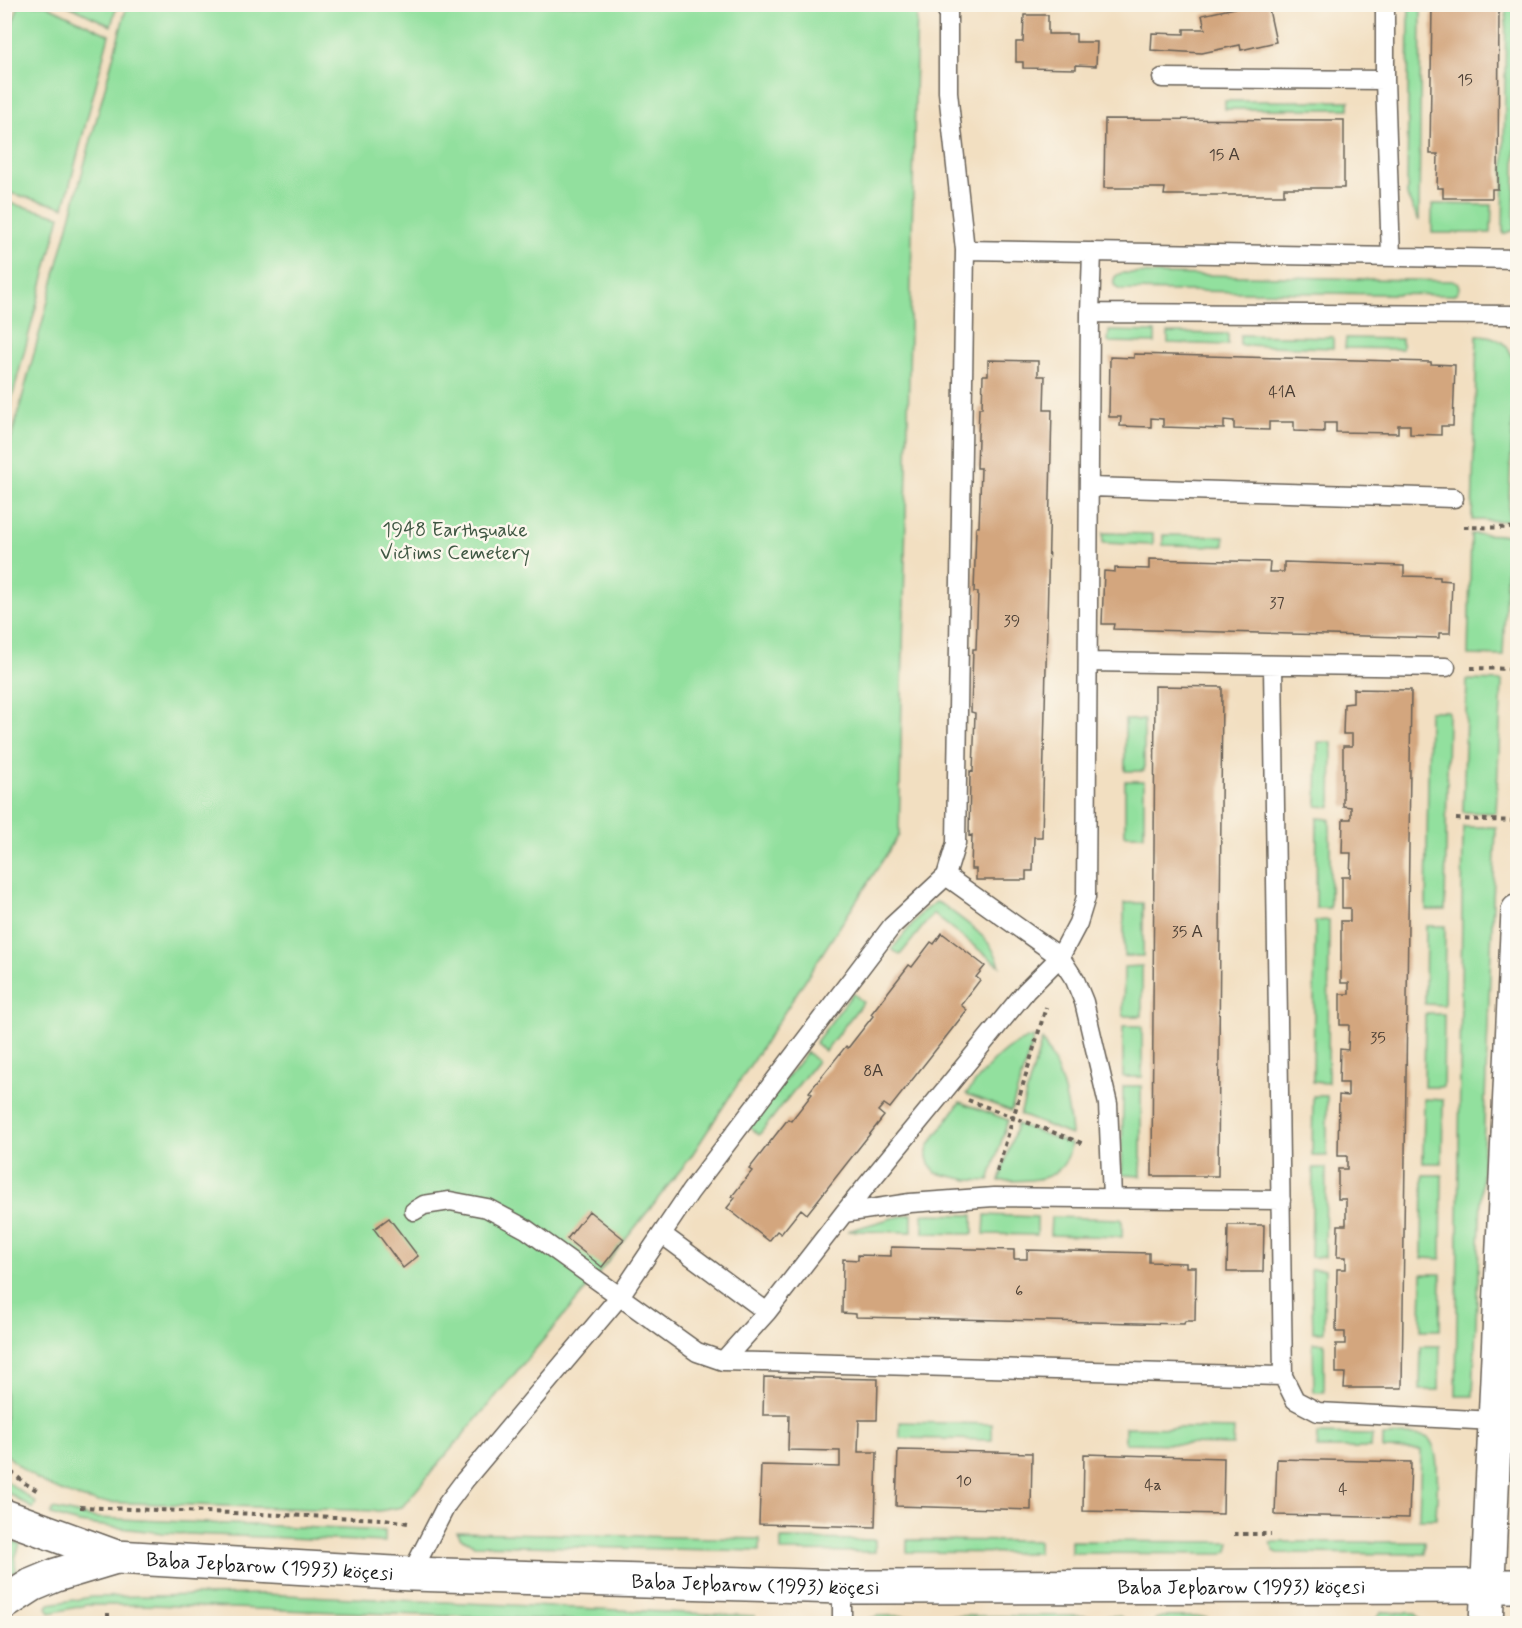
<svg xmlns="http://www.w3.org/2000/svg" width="1522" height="1628" font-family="Mynerve,sans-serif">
  <rect width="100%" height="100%" fill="#fbf7ec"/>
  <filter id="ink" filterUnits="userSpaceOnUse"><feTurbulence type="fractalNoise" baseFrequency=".0167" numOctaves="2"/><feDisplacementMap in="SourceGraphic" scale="12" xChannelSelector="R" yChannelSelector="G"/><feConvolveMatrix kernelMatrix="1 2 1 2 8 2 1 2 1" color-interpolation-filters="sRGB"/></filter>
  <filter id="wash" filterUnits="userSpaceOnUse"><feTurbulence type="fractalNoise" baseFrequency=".008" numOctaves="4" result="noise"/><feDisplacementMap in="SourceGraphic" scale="24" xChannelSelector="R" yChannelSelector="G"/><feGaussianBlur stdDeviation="1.35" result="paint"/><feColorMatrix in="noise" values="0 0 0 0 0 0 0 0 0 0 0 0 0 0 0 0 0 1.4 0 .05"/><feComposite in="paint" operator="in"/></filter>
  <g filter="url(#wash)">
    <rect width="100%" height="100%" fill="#f2dfc1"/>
    <path fill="#92e09e" stroke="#577e5d" stroke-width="1.5" d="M19,5H46L109,35L64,207L5,192V44Z
      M67,5H117L111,26Z
      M127,5H917L899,835L690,1158L588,1287L402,1507L379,1511L98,1502C61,1495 31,1480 5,1453V462Z
      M1409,5H1421L1419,221L1407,196Z
      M1506,5H1517V23L1514,230L1503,234Z
      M1225,101H1349V109H1225Z
      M5,202L60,216L5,425V387L8,340L4,317Z
      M1432,204L1492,205L1491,233H1432Z
      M1122,273L1453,281L1458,283L1459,288L1457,293L1453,295L1121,290C1111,287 1111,276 1122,273Z
      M1109,331L1155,332V343L1108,342Z
      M1168,333L1228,334V345L1168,343Z
      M1240,335L1333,337V348L1240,345Z
      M1477,335C1496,335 1510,344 1515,364L1508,521L1472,520Z
      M1346,338L1402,339V349L1345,348Z
      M1103,533L1153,534V545L1103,543Z
      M1471,534L1508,535L1503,656L1468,655Z
      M1163,535L1224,536V546L1163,545Z
      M1467,680L1502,681L1496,813L1463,812Z
      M1429,711H1448L1445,910H1426Z
      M1125,720H1144V771H1125Z
      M1318,742H1332L1331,807L1317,806Z
      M1125,781H1144V835H1125Z
      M1317,818L1330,819V908H1316Z
      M1463,827H1496L1473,1396H1456Z
      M936,902L943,905C966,923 992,937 1000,966L933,914L900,955L892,949L922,912Z
      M1124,903H1143V956H1124Z
      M1329,920L1328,1083L1313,1082L1315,921Z
      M1426,926H1445L1444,1005L1425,1004Z
      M1142,966V1016H1123L1124,967Z
      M853,993L863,1002L825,1051L815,1043Z
      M1425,1014H1444L1443,1087H1424Z
      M1123,1026H1142V1077H1123Z
      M1034,1037L1011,1111L966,1094C984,1072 1003,1044 1034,1037Z
      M1042,1040C1060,1069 1069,1101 1071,1135L1020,1115Z
      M807,1052L817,1061L759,1135L749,1126Z
      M1123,1086H1141V1176L1122,1175Z
      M1313,1096H1327V1156H1312Z
      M1424,1099L1443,1100L1442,1163H1423Z
      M960,1102L1008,1120L989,1181L968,1180L936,1173C928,1165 924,1156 929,1145Z
      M1017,1124L1071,1144C1065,1184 1032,1180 999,1181Z
      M1313,1168H1326L1325,1257H1311Z
      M1423,1175H1442L1441,1259L1422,1258Z
      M912,1214V1232L848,1231L892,1218Z
      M923,1214L973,1215V1234L923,1233Z
      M985,1215L1037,1217V1235L984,1234Z
      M1051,1217L1122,1219V1237L1050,1235Z
      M1311,1269H1325L1324,1332H1313Z
      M1422,1274H1441L1440,1330H1421Z
      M1313,1343H1324V1392H1314Z
      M1421,1346H1440L1439,1390H1420Z
      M1517,1379L1518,1523H1512Z
      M900,1422L992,1424V1440L900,1438Z
      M1125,1427L1234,1429L1233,1445L1125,1443Z
      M1317,1434L1372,1435L1371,1448H1317Z
      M1383,1436C1393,1436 1417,1433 1426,1437C1443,1445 1436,1503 1436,1519H1419L1421,1450L1383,1449Z
      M4,1479L36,1503L33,1509L5,1491Z
      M53,1509L96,1518L385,1531V1542L163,1533L78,1523L51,1515Z
      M457,1532L760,1539V1551L474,1545L461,1538Z
      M4,1538L20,1544L15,1559L16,1571L5,1577Z
      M781,1539L875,1540V1552L781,1551Z
      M907,1540L1038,1541V1553L907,1552Z
      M1071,1541L1230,1542L1228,1551L1223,1554L1071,1553Z
      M1270,1542H1425V1554L1278,1553L1274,1551Z
      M263,1594L755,1616V1623H635L153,1605H87L50,1613L47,1607L49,1604L92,1597Z
      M1382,1612L1415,1613L1424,1623H1372Z
      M878,1616H1118L1123,1618L1125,1623H864L869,1619Z
      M1162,1617H1201L1206,1618L1213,1623H1153L1156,1619Z"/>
    <g id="blocks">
      <path fill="#d3a67e" d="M1432,4H1499L1498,189H1492V198H1443V188H1437L1438,154H1430Z
        M1249,5H1268L1276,42L1241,50L1240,45L1202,53L1151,50L1152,33L1184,34V29H1205L1202,15Z
        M1024,15H1048V34H1076V42H1097L1096,66L1076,65V69L1023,68V62H1016V42H1023Z
        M1105,119L1344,120V188H1284V195H1164L1165,188H1104Z
        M1134,354L1431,362V364L1455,365L1453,426H1441V435L1410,434V425H1398V433L1336,432V423H1324V432L1294,431V422H1269V430L1234,429V421L1224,420V429L1163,427V419L1151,418V427L1120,426L1121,417H1109L1110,357L1134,358Z
        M988,360L1038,361V376H1045L1044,410H1052L1042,837H1034L1033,871H1026V880H976V869H971L972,835L969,836L970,771L973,772L975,713L971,712L973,649H976L978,592H974L976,527H979L981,468H977L979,408H982L983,375H988Z
        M1149,559L1270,562L1269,572H1284V562L1404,566V576L1440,577V580L1452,581L1450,633H1439V638L1113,629L1114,624H1102L1104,571L1115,572V568L1149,569Z
        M1155,686L1222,687L1218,1176H1152Z
        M1353,689L1411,690L1402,1388H1344L1345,1373H1336V1344H1345V1332H1336L1337,1269H1346V1257H1337L1338,1225H1346V1199H1338V1169H1347V1156H1338L1339,1095L1348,1096V1083H1339L1340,1049L1348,1050L1349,1025H1340V994H1349V983H1341V921H1350V908H1342V877H1350L1351,853H1342L1343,819H1351V807L1343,806V746H1352V734H1343L1344,704L1353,703Z
        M942,933L985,966L976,977L980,980L961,1005L967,1010L890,1108L884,1104L878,1111L884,1116L807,1214L801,1209L781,1234L777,1231L769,1241L727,1208L735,1198L732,1196L752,1171L749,1169L788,1119L791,1121L812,1094L809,1092L846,1046L848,1048L873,1016L871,1014L909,965L912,967L931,942L934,944Z
        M589,1211L624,1239L602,1267L567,1239Z
        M389,1218L418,1256L403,1268L374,1229Z
        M1228,1225H1264L1263,1272H1227Z
        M891,1247L1014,1250V1259H1027V1250L1149,1253V1262L1186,1263V1267H1196L1195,1321H1185L1184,1324L856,1317V1314L842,1313L843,1259L858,1260V1255L891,1256Z
        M764,1377L878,1379L877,1420H859L858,1452H877L875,1527L759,1524L761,1465L840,1467V1451L788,1450L789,1415H763Z
        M898,1450L1032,1453L1031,1510L896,1506Z
        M1084,1454L1224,1458L1223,1514L1083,1511Z
        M1277,1459L1411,1462L1409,1518L1275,1515Z"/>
    </g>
  </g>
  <g filter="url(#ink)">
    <use href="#blocks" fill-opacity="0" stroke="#676056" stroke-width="1.5"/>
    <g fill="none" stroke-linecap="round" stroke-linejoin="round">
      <defs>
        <path id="lane" d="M948,4V92L965,250L1518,259
          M1385,4V80L1391,257
          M1162,78L1385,80
          M1090,313L1518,315
          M1090,487L1454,498
          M1088,662L1446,667
          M1273,666L1283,1376L1295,1400L1318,1412L1495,1421
          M946,876L1060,957L1075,980L1084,1002L1108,1104L1112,1197
          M414,1211L424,1205L450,1201L487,1208L526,1229L697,1352L723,1361L1283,1376
          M844,1213L910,1203L994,1197L1281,1200
          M663,1235L767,1312
          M723,1361L767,1312L844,1213L1026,991L1060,957L1078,923L1086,897L1090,313L1092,252
          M411,1574L447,1504L465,1480L620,1296L690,1192L892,926L946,876L956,843L965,250
          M842,1587V1624"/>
        <g id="street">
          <path d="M4,1516L116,1557"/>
          <path id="s1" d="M4,1603L32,1585L56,1575L116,1557L411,1574L842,1587L1518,1586"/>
          <path d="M1486,1624L1518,911"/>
        </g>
      </defs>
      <use href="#lane" stroke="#676056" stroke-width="21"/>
      <use href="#street" stroke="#676056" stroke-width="36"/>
      <path stroke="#676056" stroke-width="4" stroke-dasharray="4.5 4.5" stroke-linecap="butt" d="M4,15L9,4
        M1464,527L1518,528
        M1471,668L1518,669
        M1456,819L1518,821
        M968,1100L1084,1144
        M997,1172L1046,1007
        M4,1466L26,1484L40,1492
        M80,1507L384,1519L408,1523
        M1234,1534H1271
        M108,1613V1624"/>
      <use href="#lane" stroke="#fff" stroke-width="18"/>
      <use href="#street" stroke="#fff" stroke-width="33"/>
    </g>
  </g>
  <g text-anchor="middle" stroke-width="5" stroke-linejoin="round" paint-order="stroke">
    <g font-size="16" fill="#4a3e34">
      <text x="1465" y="85">15</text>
      <text x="1224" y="160">15 А</text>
      <text x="1282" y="397">41А</text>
      <text x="1277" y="608">37</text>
      <text x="1012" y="626">39</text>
      <text x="1187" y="937">35 А</text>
      <text x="1378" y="1043">35</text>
      <text x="873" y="1076">8А</text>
      <text x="1019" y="1296">6</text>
      <text x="964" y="1486">10</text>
      <text x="1153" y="1490">4a</text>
      <text x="1343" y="1494">4</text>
    </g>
    <g font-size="20" fill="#3f5743" stroke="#fbf7ec">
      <text x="455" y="536">1948 Earthquake<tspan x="455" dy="23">Victims Cemetery</tspan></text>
    </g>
    <g font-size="20" fill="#1c1c1c" stroke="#fbf7ec">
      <text dy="7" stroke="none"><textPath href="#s1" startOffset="276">Baba Jepbarow (1993) köçesi</textPath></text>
      <text dy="7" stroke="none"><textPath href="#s1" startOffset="762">Baba Jepbarow (1993) köçesi</textPath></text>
      <text dy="7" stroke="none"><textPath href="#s1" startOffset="1248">Baba Jepbarow (1993) köçesi</textPath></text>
    </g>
  </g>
  <rect width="1522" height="1628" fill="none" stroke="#fbf7ec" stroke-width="24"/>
</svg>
